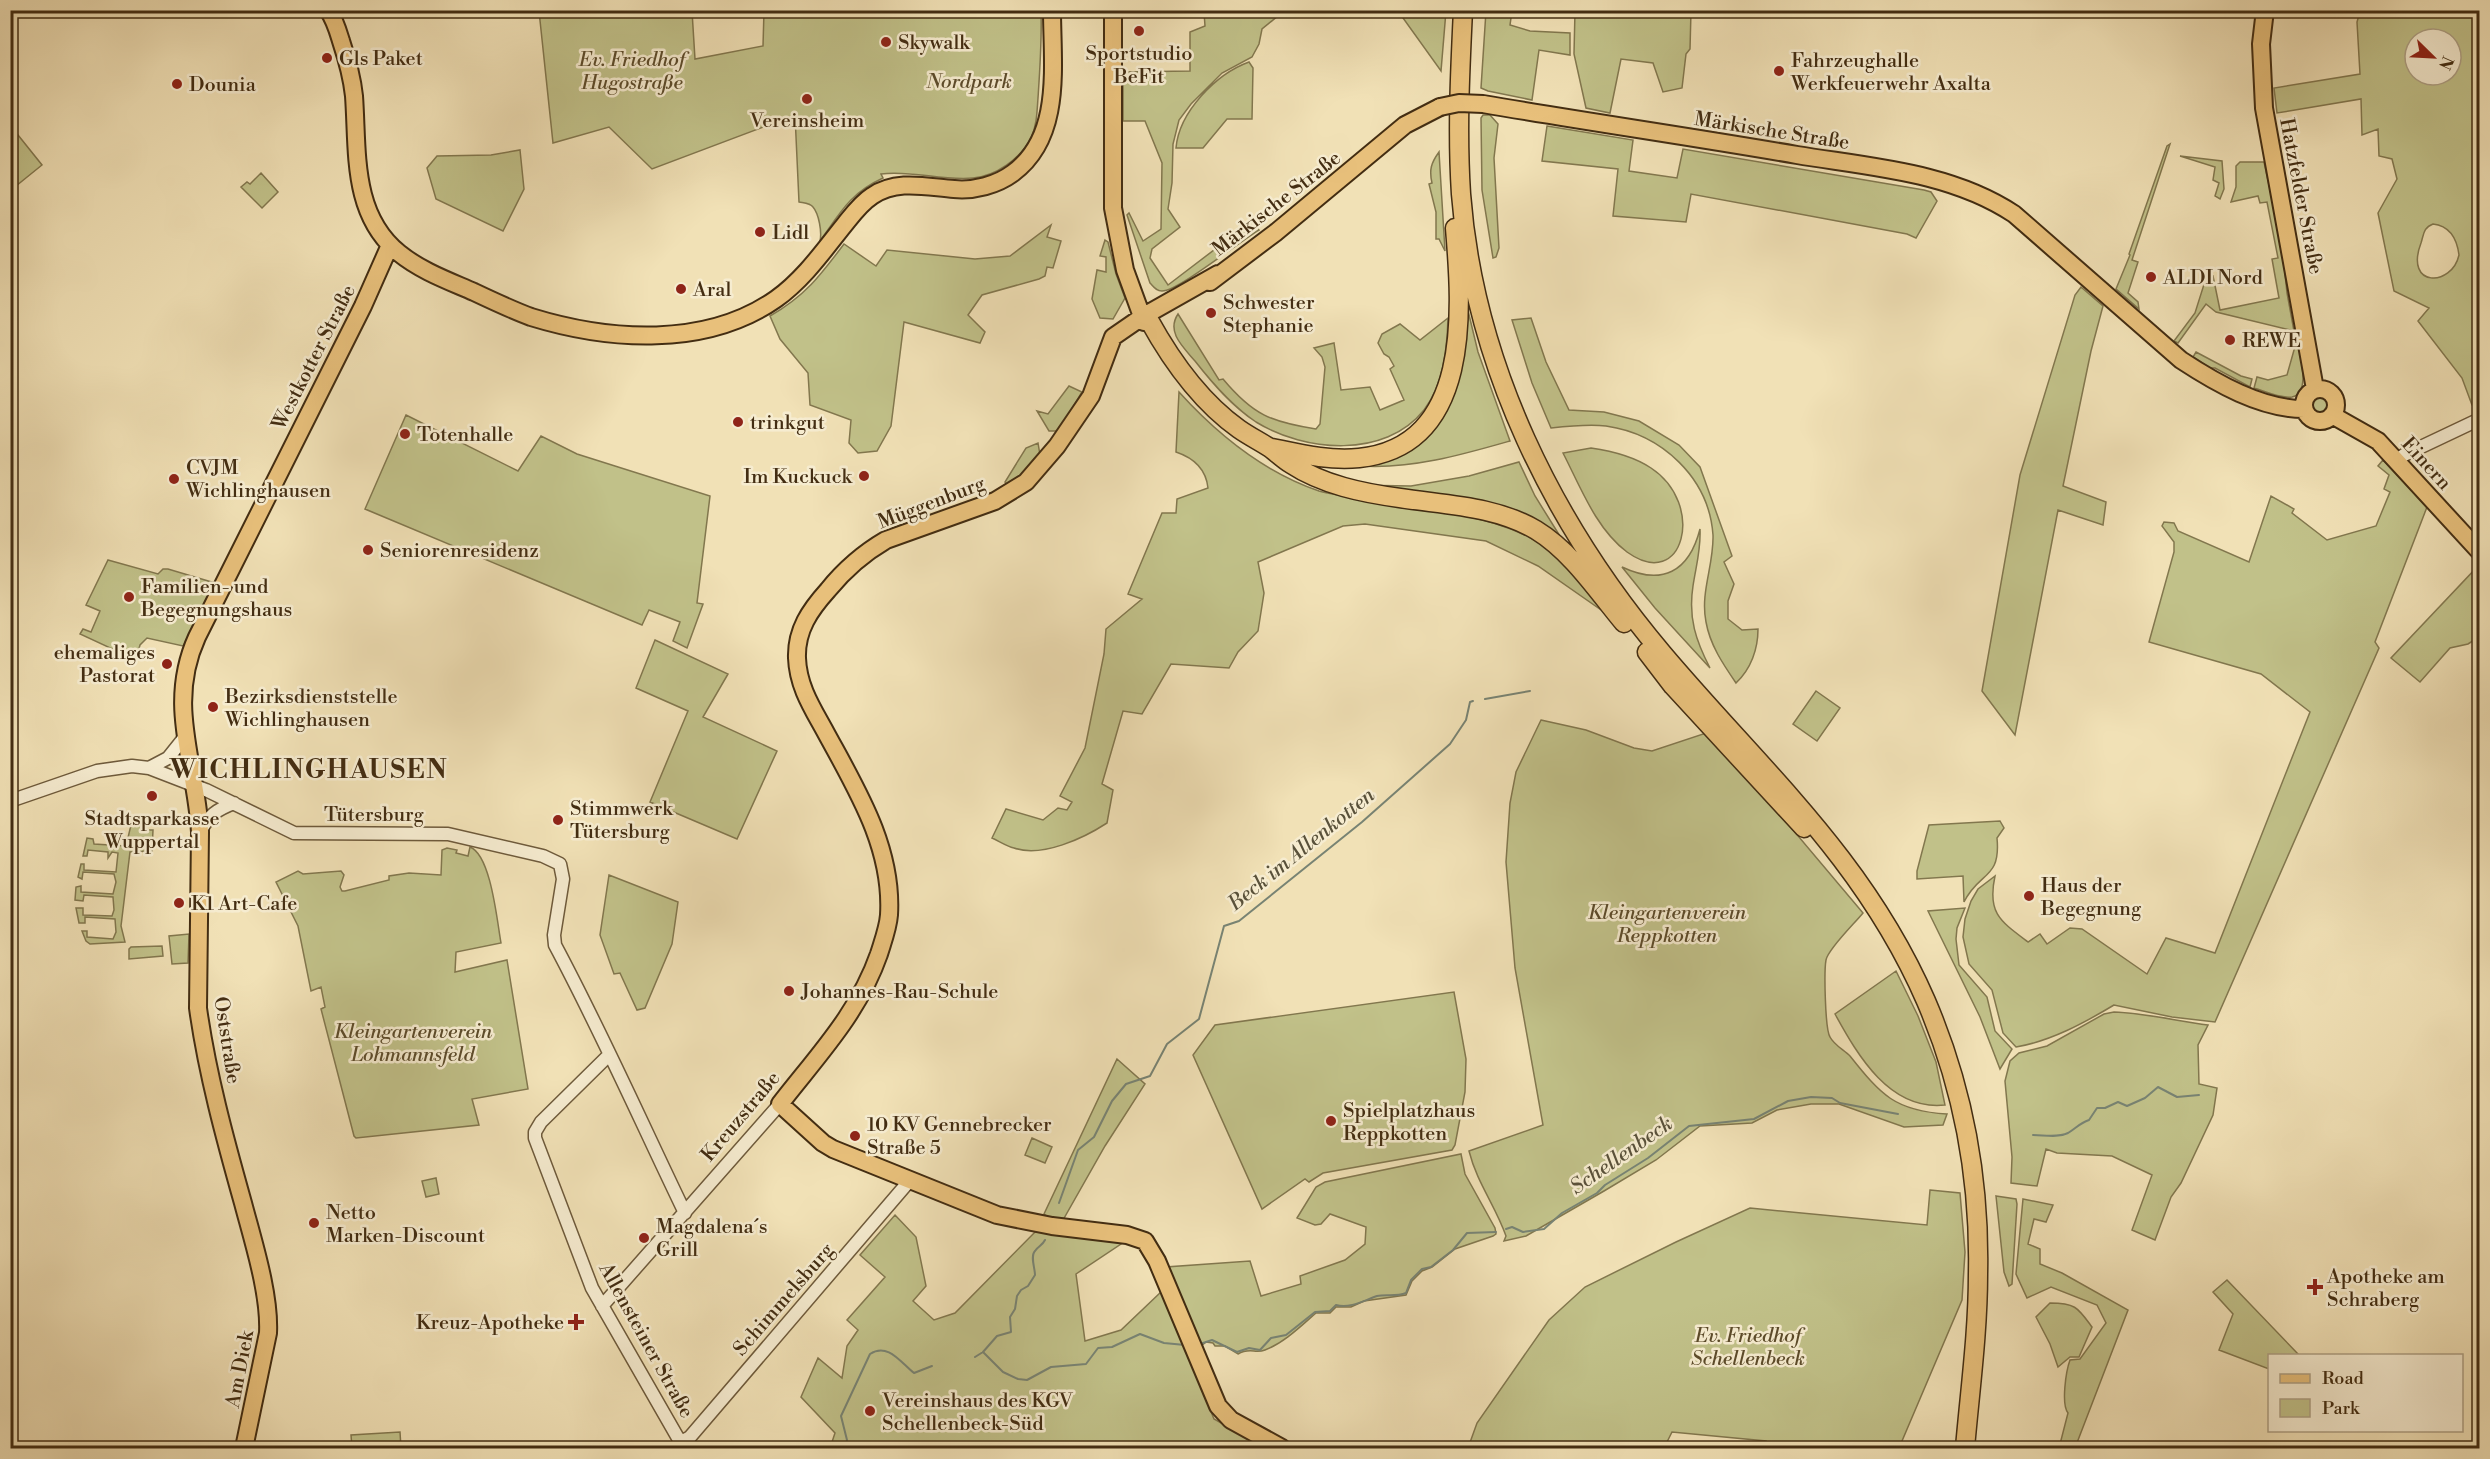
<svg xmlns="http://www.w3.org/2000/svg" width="2490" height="1459" font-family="'Libre Bodoni',serif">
  <rect width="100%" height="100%" fill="#f1e1b6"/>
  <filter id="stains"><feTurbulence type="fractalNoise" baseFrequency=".00333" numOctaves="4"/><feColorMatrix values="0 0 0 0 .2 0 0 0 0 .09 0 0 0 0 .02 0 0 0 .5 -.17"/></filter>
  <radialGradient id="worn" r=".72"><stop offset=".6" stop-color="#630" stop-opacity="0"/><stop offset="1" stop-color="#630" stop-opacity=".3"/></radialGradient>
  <path fill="#c1c189" stroke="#82774e" stroke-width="1.5" fill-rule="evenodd" d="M1208,10L1284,11L1262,29L1259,44L1252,57L1222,73L1191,104L1179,120L1173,144L1172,183L1168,209L1180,227L1152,249L1150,258L1168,285L1252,221L1259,230C1240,241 1178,291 1162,291C1156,291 1154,287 1150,283L1127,215L1129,213L1143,241L1161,229L1162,163L1145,121H1123V72L1190,71V32L1205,26L1204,12Z
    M539,11H692L695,59L763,46L764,11H1041C1042,40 1040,68 1038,98C1037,111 1037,125 1031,138C1020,159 996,176 973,178C942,181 912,170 881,174L883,178C850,193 840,213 820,241C822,232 819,214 813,207C810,203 804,203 799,202L795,115L652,169L609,127L553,143Z
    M1398,11H1446L1441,71Z
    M1486,11H1512L1510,25L1530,31L1570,33V55L1539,50L1532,100L1488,91L1481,88Z
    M1610,11H1691L1690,49L1686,54L1682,88L1663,92L1653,63L1621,59L1610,113L1586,108L1574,54L1575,11H1599L1601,14Z
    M2360,11H2479V409L2472,405L2462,378L2418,321L2429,308L2394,291L2378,213L2397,179L2392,159L2379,156L2378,129L2362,135L2361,99L2277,113L2274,88L2360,74L2357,22ZM2415,39H2451V75H2415ZM2433,224C2450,226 2457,239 2459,255C2452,287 2404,288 2421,243C2424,234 2423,228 2433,224Z
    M1249,62L1253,68L1252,119H1227L1203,148H1176C1179,112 1216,74 1249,62Z
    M1483,115H1490L1498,124L1494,158L1499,248L1496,257L1493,258L1482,190L1481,118Z
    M10,125L42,165L11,190H10Z
    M1547,126L1633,140L1629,171L1677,178L1683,149L1924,190L1931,192L1937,201L1916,238L1907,234L1691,194L1686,222L1613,216L1618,169L1542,161Z
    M2170,144L2132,260L2138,262L2128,293L2138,302L2139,309L2116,289L2130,255L2129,254L2167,146Z
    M520,150L524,189L503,231L436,199L427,168L437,156L491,155Z
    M1439,152L1445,251L1439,239H1436V212L1429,184L1432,183C1429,170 1431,163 1439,152Z
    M2180,156L2222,161L2224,189L2220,199L2215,196L2219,183L2213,180L2215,167Z
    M2240,162H2264L2282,245L2287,293L2294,331L2216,312L2206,304L2178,343L2174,341L2195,313L2206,278L2213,276L2220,310L2279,298L2272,259L2278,258L2267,202L2260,203L2258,196L2231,202L2236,187V166Z
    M261,173L278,192L262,208L241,187L247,182L250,184Z
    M1051,225L1047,237L1061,241L1053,268L1047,267L1045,276L1039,279L982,295L968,315L985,332L980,343L904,322L891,426L877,451L858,453L849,443L851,420L810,405L808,373L780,339L770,316C805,296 820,276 844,244L876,266L887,250L975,259L1010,256Z
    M1105,240L1108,242L1116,274L1125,298L1113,319L1100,318L1092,299L1097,270L1106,272V257L1100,256Z
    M2081,287L2103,306L2091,351L2063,486L2106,502L2103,525L2058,510L2015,735L1982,691L2020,475L2075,295Z
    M1463,290L1478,352L1510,441C1461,455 1413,469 1361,466L1433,425Z
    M1178,314L1219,380L1223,379C1253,415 1271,422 1316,429L1320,424L1325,367L1322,357L1314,348L1334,343L1341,390L1370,387L1380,410L1404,400L1390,369L1394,366L1389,357L1384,354L1378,343L1382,334L1400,324L1420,340L1448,318C1447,348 1444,384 1424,410C1385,459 1305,452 1256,422C1232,406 1213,384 1195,361C1183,347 1166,332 1178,314Z
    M1531,318L1546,362L1569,410L1604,412L1639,421L1679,445L1700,467L1732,556L1724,562L1734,584L1728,601V619L1742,630L1758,629C1758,649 1751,669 1736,683C1723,664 1710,645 1706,622C1700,592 1714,565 1713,535C1709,478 1662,434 1606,426C1588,424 1569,426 1551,428L1532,383L1512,320Z
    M2296,343H2298C2300,356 2311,393 2292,397C2281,399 2264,391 2254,388L2257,377L2268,380L2287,375Z
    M2196,352L2241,376L2252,379L2250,387L2215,368H2210L2193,357Z
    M1069,386L1082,392L1061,427L1057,431H1049L1037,411L1048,414Z
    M1179,392C1218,435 1263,472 1319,491C1329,494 1340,495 1350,497C1427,514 1506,508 1569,564C1583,576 1593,597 1604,612L1538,566L1486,541L1365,524L1343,526L1258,562L1264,593L1258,631L1238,652L1229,668L1171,664L1142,714L1123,711L1102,784L1113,790L1107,823C1084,838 1042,858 1014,848C1006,846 999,841 992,838L1006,809L1043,820L1058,808L1067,810L1072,802L1060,796L1085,748L1104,654L1106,629L1142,599L1128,594L1162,513H1176L1177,499L1208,488C1206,469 1194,458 1176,452Z
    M2309 404a11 11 0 1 1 22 0a11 11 0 1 1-22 0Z
    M406,415L518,471L541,436L577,454L710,496L697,603L703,604L687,648L673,641L680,622L649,610L642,625L365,509Z
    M1038,443L1040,455L1022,476L1007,486L1005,482L1026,448Z
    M1591,448C1612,451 1633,456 1651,468C1706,504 1684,593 1627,552C1596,529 1580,486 1563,453Z
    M2383,460L2427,507L2375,642L2379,648L2215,1022L2172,1017L2114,1005C2084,1023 2051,1041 2016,1047L2003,1033L1992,990L1969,964L1963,937L1965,919L1971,901L1978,889L1995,876C1987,913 2000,921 2028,942L2040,934L2047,944L2070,928L2082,929L2147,974L2166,938L2215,953L2310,712L2261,674L2149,642L2174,552V542L2162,526L2164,522L2174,523L2178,531L2249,562L2271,496L2294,509L2292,513L2327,540L2376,526L2390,492L2384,489L2389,475L2378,466Z
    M1519,462L1535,496L1568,549L1551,537L1351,485L1411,486L1469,476Z
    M1700,529C1701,550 1696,566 1693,586C1688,618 1696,641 1710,668L1655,608L1622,567C1662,586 1689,572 1700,529Z
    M108,560L158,574L163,569H168L215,583L183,646L147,638L140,645L136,660L80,634L83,629L91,632L100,611L86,605Z
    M2479,565V637L2468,644L2450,648L2420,682L2391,658Z
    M655,640L728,674L703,717L777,751L737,839L650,802L688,711L636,688Z
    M1816,691L1840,708L1817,741L1793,724Z
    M1541,720L1586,730L1634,748L1652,751L1706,733L1761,792L1863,913C1855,923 1828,949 1826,960C1824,971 1825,1029 1830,1037C1834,1045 1844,1050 1850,1056C1881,1095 1895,1111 1947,1114L1943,1125L1904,1127L1839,1104H1811L1777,1110L1752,1123L1700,1126L1656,1160L1604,1191L1526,1236L1504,1241L1506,1236C1495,1205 1477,1183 1469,1151L1543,1125L1515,968L1506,862L1510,803L1516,772Z
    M2000,821L2004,828L1997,838C2001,880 1979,871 1964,902L1963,876L1917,879V871L1929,825Z
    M131,825L145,826V830H153L152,851L130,852L121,926L125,942L90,944L86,941L82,931H87V937L113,939L116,932L115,919L85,917V923H79L76,908H83V915L112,916L114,910L113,897L84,895L83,901L75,900L76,887L81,886V892L113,894L116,882L114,874L83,872L82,879L78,877L81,864H84V870L116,872L118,853L112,852L108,858V852L88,850L87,856H83L87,838L93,839L94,844L126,846Z
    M470,847C491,855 497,921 501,943L456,952L455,972L507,960L528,1089L472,1099L479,1125L356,1138L354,1136L321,1009L325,1007L321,987L311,991L298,926L276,882L298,871L303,874L341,871L344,875L340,887L342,891H345L389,880V876L409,873L441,875L442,850L447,848L457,850L456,853L468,856Z
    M609,875L678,902L672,944L645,1008L637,1010L620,973L614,974L600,935Z
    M1965,908L1957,928L1956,939L1959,965L1987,997L1995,1031L2012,1049L2000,1069L1980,1017L1928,911Z
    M189,934L188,963L172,964L169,936Z
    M162,946L163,956L129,959V949L131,947Z
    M1896,971L1918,1016L1936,1062L1945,1105C1890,1111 1858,1056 1835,1014Z
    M1454,992L1466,1059L1465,1092L1455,1145L1452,1150L1323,1173L1309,1182L1305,1179L1262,1209L1193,1055L1215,1025Z
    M2114,1012C2145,1013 2177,1021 2208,1025L2198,1045L2199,1084L2217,1088L2213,1115L2181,1183L2171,1197L2155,1240L2132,1230L2152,1175L2112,1156L2057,1153L2046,1149L2037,1186L2011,1183L2012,1157L2005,1081L2010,1061L2019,1053L2047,1046L2104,1014Z
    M1117,1059L1145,1084L1105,1146L1063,1220L1051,1219L1044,1214Z
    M1032,1138L1052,1147L1045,1163L1025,1155Z
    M1461,1154L1465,1174L1495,1228L1496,1234L1493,1236L1455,1249L1432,1267L1422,1271L1412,1281L1406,1295L1364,1301L1351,1307H1336L1330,1313H1316C1301,1326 1284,1343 1265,1350C1255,1354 1250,1347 1238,1354L1225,1346H1215L1213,1343L1206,1342L1200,1347L1166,1267L1250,1261L1261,1296L1301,1284L1300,1276L1345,1260L1365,1244L1366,1227L1330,1214L1321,1224L1315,1225L1297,1218L1316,1187L1325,1182Z
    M436,1178L439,1194L426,1197L422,1181Z
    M1930,1190L1960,1193L1965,1252L1962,1300L1899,1448H1766V1441L1672,1432L1664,1448H1468L1477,1423L1549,1320L1585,1287L1676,1242L1750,1208L1927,1225Z
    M1996,1196L2016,1199L2017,1204L2012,1284L2009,1286L2004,1272Z
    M2023,1199L2053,1205L2046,1222L2034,1219L2028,1244L2040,1249V1264L2062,1273L2128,1310L2075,1448H2059L2068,1413C2061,1404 2066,1371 2070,1360L2080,1359L2106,1323L2097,1305L2051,1287L2027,1298L2016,1274Z
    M895,1215L916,1237L926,1286L913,1301L934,1320L955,1313L1038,1229L1127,1240L1076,1274L1085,1341L1121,1330L1162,1291L1214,1419L1266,1448H830L835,1433L801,1397L818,1358L842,1378L847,1346L858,1330L847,1320L885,1277L860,1255Z
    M2227,1280L2299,1355L2270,1356L2269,1369L2219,1350L2233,1314L2213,1292Z
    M2050,1303C2076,1303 2078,1308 2092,1327L2079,1357H2070L2058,1367L2050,1344L2036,1317Z
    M400,1432L401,1448H352L351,1435Z"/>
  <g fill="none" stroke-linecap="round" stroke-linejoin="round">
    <path stroke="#788373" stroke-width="2" d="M1485,699L1530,691
      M2033,1135C2044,1135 2058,1138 2068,1133C2076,1128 2080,1123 2089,1120L2097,1108H2105L2118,1102L2127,1106L2145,1098L2158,1087L2177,1097L2199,1095
      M1059,1203L1078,1150L1094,1137L1112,1101L1126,1084L1150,1076L1167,1044L1199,1019L1224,926L1239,921L1362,822L1450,744L1466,720L1470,702L1473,701
      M1506,1229L1512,1227L1523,1232L1544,1229L1562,1213L1597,1193L1605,1185L1648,1158L1689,1126L1754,1119L1788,1101L1811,1097L1832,1098L1840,1103L1898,1114
      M1200,1344L1212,1340L1237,1352L1249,1348L1260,1350L1271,1338L1286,1335L1315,1312L1330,1311L1336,1305C1350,1309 1365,1300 1377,1296C1386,1294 1396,1297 1406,1293L1411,1280L1422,1269L1431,1267L1453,1250L1467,1233L1496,1232
      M983,1352L997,1336L1011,1332L1010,1317L1015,1309L1017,1296L1021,1290L1028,1286L1035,1275C1035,1268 1030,1256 1035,1251C1038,1246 1042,1246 1045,1240
      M975,1357L983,1352L1003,1372L1018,1379L1027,1380L1051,1367L1086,1364L1098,1348L1112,1347L1140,1334L1164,1343L1185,1345
      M845,1448L847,1440L841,1416L870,1354C888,1342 901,1363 914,1373L932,1366"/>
    <defs>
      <path id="minor" d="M2397,460L2404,455L2480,419
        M149,768L168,758L184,738
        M10,801L97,771L132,766L149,768L206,790L294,833L448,834L543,856L560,864L563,879L554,935L555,945C602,1033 642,1124 685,1213
        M200,832C209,815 216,810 234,803
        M609,1055L541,1122L535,1132V1138L592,1288L678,1438L683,1441L690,1437L911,1179
        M602,1306L780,1104"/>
      <path id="major" d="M328,10C335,20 338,31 341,41C347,59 352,77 354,96C358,151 351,214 399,253C421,271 449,281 474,292C493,301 512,310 531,317C609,341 706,348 776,299C804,279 824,250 845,224C853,214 861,203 872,196C897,179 926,187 954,189C974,191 997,185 1013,173C1063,136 1052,65 1052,10
        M1113,10V208L1125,270L1144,322
        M2265,10L2261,44L2264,108L2315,389
        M1483,104C1588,122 1693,137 1797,155C1870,167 1951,172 2014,214L2181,360C2216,383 2261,409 2304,409
        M1218,274L1142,317L1113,337L1091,396L1057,446L1026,482L995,501L886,540C862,554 845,569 828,590C810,610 796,630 797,658C798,687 813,709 826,733C857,790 893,848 889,915C888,928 883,941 879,954C858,1014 818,1055 780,1104L823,1143L833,1149L997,1215L1052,1226L1127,1235L1145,1241L1157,1261L1218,1406L1231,1420L1282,1448
        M1210,282L1275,233L1405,125L1440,107
        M2304 405a16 16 0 1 1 32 0a16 16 0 1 1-32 0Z
        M2332,415L2378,441L2480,552
        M244,1448L268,1333C270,1294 253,1241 243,1203C225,1139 207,1073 198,1008L200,832C196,762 166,705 197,637L363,306L390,245"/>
      <path id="highway" d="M1463,10C1460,72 1457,132 1461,194C1474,364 1553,524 1663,654C1761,770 1864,858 1926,1001C1963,1087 1980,1181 1978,1274C1978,1332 1970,1390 1965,1448
        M1149,320C1171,360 1201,402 1239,429C1249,436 1259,441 1270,448C1277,453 1284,460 1291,464C1323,485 1363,493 1400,498C1445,505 1496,506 1536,530C1572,552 1598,592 1624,623
        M1272,448C1301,454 1329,461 1359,458C1472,446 1462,311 1455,228
        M1647,652L1673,686L1804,828"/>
    </defs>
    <use href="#minor" stroke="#6e5a3b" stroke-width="15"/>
    <use href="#major" stroke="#432d12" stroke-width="20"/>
    <use href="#highway" stroke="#432d12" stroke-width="21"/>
    <use href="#minor" stroke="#f6ecd0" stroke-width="12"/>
    <use href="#major" stroke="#e8c07b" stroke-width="16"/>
    <use href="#highway" stroke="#e8c07b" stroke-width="18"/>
    <defs>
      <path id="major-bridge" d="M1440,107L1459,103L1483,104"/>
    </defs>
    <use href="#major-bridge" stroke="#432d12" stroke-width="20" stroke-linecap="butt"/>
    <use href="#major-bridge" stroke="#e8c07b" stroke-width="16"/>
  </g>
  <g fill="#8f2418" stroke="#f6ecd0" stroke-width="2">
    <circle cx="1139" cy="31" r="6"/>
    <circle cx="886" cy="42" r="6"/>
    <circle cx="327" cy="58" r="6"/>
    <circle cx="1779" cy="71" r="6"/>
    <circle cx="177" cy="84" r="6"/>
    <circle cx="807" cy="99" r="6"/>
    <circle cx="760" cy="232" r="6"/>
    <circle cx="2151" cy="277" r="6"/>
    <circle cx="681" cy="289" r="6"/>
    <circle cx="1211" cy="313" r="6"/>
    <circle cx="2230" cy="340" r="6"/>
    <circle cx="738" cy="422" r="6"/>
    <circle cx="405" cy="434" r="6"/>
    <circle cx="864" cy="476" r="6"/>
    <circle cx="174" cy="479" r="6"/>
    <circle cx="368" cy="550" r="6"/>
    <circle cx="129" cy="597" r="6"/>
    <circle cx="167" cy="664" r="6"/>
    <circle cx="213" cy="707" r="6"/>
    <circle cx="152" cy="796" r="6"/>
    <circle cx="558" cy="820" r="6"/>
    <circle cx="2029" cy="896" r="6"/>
    <circle cx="179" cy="903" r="6"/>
    <circle cx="789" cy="991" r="6"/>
    <circle cx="1331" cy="1121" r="6"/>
    <circle cx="855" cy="1136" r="6"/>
    <circle cx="314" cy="1223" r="6"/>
    <circle cx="644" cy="1238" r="6"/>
    <path d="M2312 1278h6v6h6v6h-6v6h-6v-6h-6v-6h6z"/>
    <path d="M573 1313h6v6h6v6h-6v6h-6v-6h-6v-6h6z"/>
    <circle cx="870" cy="1411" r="6"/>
  </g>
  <g text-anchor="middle" stroke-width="5" stroke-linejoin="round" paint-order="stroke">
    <g font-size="20" fill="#432d12" stroke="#f6ecd0" text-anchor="start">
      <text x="898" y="49">Skywalk</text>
      <text x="1139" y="60" text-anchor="middle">Sportstudio<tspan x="1139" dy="23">BeFit</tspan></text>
      <text x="339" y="65">Gls Paket</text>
      <text x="1791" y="67">Fahrzeughalle<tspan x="1791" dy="23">Werkfeuerwehr Axalta</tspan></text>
      <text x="189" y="91">Dounia</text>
      <text x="807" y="127" text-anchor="middle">Vereinsheim</text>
      <text x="772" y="239">Lidl</text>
      <text x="2163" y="284">ALDI Nord</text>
      <text x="693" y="296">Aral</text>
      <text x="1223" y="309">Schwester<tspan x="1223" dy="23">Stephanie</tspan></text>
      <text x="2242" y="347">REWE</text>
      <text x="750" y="429">trinkgut</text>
      <text x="417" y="441">Totenhalle</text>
      <text x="186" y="474">CVJM<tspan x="186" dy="23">Wichlinghausen</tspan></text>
      <text x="852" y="483" text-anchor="end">Im Kuckuck</text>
      <text x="380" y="557">Seniorenresidenz</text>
      <text x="141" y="593">Familien- und<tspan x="141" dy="23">Begegnungshaus</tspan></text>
      <text x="155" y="659" text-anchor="end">ehemaliges<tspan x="155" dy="23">Pastorat</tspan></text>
      <text x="225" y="703">Bezirksdienststelle<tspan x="225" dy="23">Wichlinghausen</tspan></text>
      <text x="570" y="815">Stimmwerk<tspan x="570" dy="23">Tütersburg</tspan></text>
      <text x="152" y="825" text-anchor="middle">Stadtsparkasse<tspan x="152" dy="23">Wuppertal</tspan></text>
      <text x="2041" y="892">Haus der<tspan x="2041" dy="23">Begegnung</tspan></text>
      <text x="191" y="910">K1 Art-Cafe</text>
      <text x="801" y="998">Johannes-Rau-Schule</text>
      <text x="1343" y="1117">Spielplatzhaus<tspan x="1343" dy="23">Reppkotten</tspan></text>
      <text x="867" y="1131">10 KV Gennebrecker<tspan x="867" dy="23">Straße 5</tspan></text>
      <text x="326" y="1219">Netto<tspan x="326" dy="23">Marken-Discount</tspan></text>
      <text x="656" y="1233">Magdalena´s<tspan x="656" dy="23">Grill</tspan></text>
      <text x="2327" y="1283">Apotheke am<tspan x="2327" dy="23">Schraberg</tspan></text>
      <text x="564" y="1329" text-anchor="end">Kreuz-Apotheke</text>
      <text x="882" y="1407">Vereinshaus des KGV<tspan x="882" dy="23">Schellenbeck-Süd</tspan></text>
    </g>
    <g font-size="20" font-style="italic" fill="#5c4b2a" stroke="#f6ecd0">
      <text x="632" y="66">Ev. Friedhof<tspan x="632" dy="23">Hugostraße</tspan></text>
      <text x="969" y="88">Nordpark</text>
      <text x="1667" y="919">Kleingartenverein<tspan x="1667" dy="23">Reppkotten</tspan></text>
      <text x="413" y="1038">Kleingartenverein<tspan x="413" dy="23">Lohmannsfeld</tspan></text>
      <text x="1748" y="1342">Ev. Friedhof<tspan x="1748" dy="23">Schellenbeck</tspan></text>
    </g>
    <g font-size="20" fill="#432d12" stroke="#f6ecd0">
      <text transform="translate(1772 130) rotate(9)" y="7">Märkische Straße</text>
      <text transform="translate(2302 196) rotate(79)" y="7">Hatzfelder Straße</text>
      <text transform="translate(1276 203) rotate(-38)" y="7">Märkische Straße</text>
      <text transform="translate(313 357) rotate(-63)" y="7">Westkotter Straße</text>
      <text transform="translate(2427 463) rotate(48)" y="7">Einern</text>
      <text transform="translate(931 502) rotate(-21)" y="7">Müggenburg</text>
      <text x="374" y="821">Tütersburg</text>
      <text transform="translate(228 1040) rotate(81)" y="7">Oststraße</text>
      <text transform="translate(740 1116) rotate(-50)" y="7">Kreuzstraße</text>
      <text transform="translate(783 1299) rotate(-49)" y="7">Schimmelsburg</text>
      <text transform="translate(647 1340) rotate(61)" y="7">Allensteiner Straße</text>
      <text transform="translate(239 1369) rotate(-79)" y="7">Am Diek</text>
    </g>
    <g font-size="21" font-style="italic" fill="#59513a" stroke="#f6ecd0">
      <text transform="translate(1301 849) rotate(-39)" y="7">Beck im Allenkotten</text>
      <text transform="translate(1621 1155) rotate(-35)" y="7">Schellenbeck</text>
    </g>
    <g font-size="26" font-weight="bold" letter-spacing="1.5" fill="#432d12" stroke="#f6ecd0">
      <text x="309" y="778">WICHLINGHAUSEN</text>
    </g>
  </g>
  <rect width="2490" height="1459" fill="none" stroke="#f1e1b6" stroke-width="36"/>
  <rect x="12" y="12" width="2466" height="1435" fill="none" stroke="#432d12" stroke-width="3"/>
  <rect x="18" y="18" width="2454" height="1423" fill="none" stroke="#432d12" stroke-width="1.5"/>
  <rect x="2268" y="1354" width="195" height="78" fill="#f6ecd0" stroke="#aea084" stroke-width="1.5"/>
  <rect x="2280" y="1374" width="30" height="9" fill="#e8c07b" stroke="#aea084" stroke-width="1.5"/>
  <text x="2322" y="1384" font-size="18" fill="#432d12">Road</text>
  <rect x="2280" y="1399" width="30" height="18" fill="#c1c189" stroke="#aea084" stroke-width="1.5"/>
  <text x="2322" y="1414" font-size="18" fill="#432d12">Park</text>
  <g transform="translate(2433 57) rotate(114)"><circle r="28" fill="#f6ecd0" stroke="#aea084" stroke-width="1.5"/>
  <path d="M0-4.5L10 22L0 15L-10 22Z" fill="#8f2418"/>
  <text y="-9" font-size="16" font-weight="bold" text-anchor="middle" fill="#432d12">N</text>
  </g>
  <rect width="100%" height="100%" filter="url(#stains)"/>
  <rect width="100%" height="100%" fill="url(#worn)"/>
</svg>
